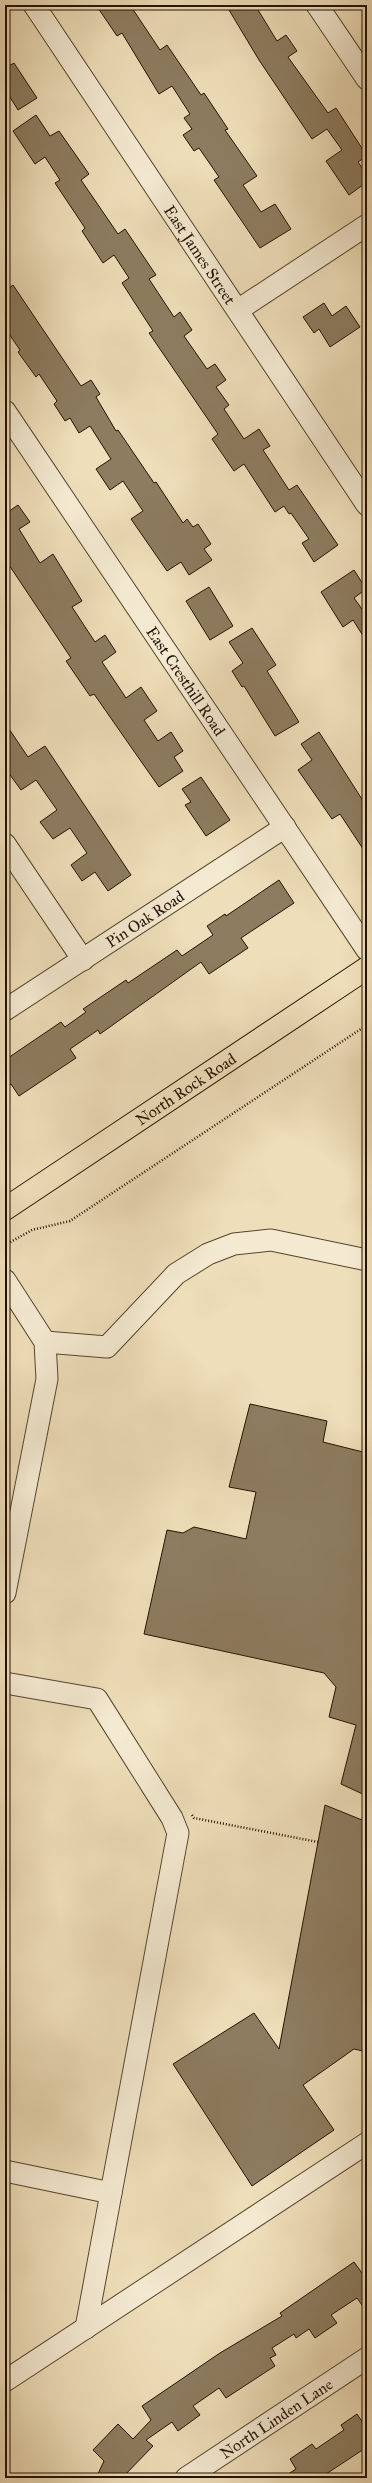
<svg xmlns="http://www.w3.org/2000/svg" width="372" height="2483" font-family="'IM FELL Great Primer',serif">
  <rect width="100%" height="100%" fill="#eedeb9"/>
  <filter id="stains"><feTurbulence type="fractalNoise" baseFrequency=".005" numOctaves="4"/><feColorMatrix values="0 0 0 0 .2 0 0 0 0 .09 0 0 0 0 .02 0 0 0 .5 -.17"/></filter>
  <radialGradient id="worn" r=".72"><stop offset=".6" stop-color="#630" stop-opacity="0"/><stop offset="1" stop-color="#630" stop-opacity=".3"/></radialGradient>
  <path fill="#8d7c60" stroke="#231200" d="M96,5H130L160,50L167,45L201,95L204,93L228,129L225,130L257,176L243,185L261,212L275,204L291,229L260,248L214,180L219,177L199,148L194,151L183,135L192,129L184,118L190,114L172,86L159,94L122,33L117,36Z
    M226,5H255L277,41L286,35L297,51L288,57L328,113L336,108L367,156L358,162L367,175V182L349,195L326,161L342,150L327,129L312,139L259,60Z
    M14,63L37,98L18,110L5,89V68Z
    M36,115L50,136L59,131L89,174L81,180L118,234L125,229L156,275L149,279L174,317L180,312L192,330L184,336L207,369L215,364L226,380L216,387L229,405L224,409L244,439L259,429L270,446L263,450L289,490L297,485L338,545L314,562L302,543L309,539L291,513L289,514L284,506L275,512L244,464L234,471L212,439L218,434L149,333L153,331L122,283L129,278L114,255L103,263L82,231L85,228L55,183L60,180L45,157L35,164L13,131Z
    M13,285L81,386L91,380L100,394L96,397L116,431L118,430L154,483L156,482L183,523L187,519L193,527L198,524L211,544L204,549L212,560L189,575L181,562L167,571L131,519L143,511L123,481L110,490L96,469L111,459L90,426L79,433L70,418L65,421L54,404L57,401L39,374L36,377L18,352L20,350L5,328V291Z
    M324,303L332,316L346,306L360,327L330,347L319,329L314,333L303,317Z
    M18,505L30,522L19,529L40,563L53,554L82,601L72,607L95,642L105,635L116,652L102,662L126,698L141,687L157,711L144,720L158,741L171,732L183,751L174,757L183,771L159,787L94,694L90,696L66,661L71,658L5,559V508L8,512Z
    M354,570L366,589L354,598L367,616V642L353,620L343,627L321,592Z
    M209,587L233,626L210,640L186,601Z
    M252,628L276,665L267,671L299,722L275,736L244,686L242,687L232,671L243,663L229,642Z
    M5,723L28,757L45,746L131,875L108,891L95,872L82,881L71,865L87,853L70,828L53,839L40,822L57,810L36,780L21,790L5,768Z
    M319,732L367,807V855L340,814L332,819L298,770L312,760L301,744Z
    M201,777L230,820L206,836L185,805L191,802L182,789Z
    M279,880L294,903L241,938L248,948L209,974L201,962L100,1034L98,1030L70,1049L76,1058L19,1096L11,1084L5,1088V1060L61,1022L65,1027L86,1012L83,1009L126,980L128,983L177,950L182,956L213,935L207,926L225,914L226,916Z
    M250,1404L327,1421L323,1442L367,1453V1796L341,1784L356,1725L329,1717L336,1687L324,1673L144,1634L167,1530L183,1533L194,1527L246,1539L256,1492L229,1487Z
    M325,1805L367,1822V2052L354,2049L303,2085L334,2130L252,2186L173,2064L254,2013L279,2049Z
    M354,2262L367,2280V2312L357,2298L331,2315L337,2323L315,2338L309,2329L296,2338L294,2334L272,2348L276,2355L270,2358L275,2366L226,2398L219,2388L193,2406L200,2415L178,2431L172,2422L146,2440L153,2446L122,2478H96L104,2461L93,2450L118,2424L133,2439L151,2420L142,2406L220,2353L282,2316L280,2313Z
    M357,2414L367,2429V2447L320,2478H282L296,2469L290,2459L312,2444L316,2449L344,2430L341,2425Z"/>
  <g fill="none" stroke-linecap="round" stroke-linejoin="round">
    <defs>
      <g id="minor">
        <path id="s1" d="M34,5L367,505"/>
        <path d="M317,5L367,79"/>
        <path d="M238,310L367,225"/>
        <path id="s2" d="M5,411L367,950"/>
        <path d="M5,844L83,960"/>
        <path id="s3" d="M5,1010L285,827"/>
        <path d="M5,1280L45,1342L47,1379L5,1593"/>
        <path d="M45,1342L107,1347L176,1274L208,1254L234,1244L271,1240L367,1260"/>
        <path d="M5,1683L97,1699L172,1818L178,1833L111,2193L5,2171"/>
        <path d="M86,2328L111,2193"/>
        <path d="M5,2381L367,2143"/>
        <path id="s4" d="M186,2478L367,2358"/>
      </g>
      <g id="major">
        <path id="s5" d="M5,1209L367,968"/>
      </g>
    </defs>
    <use href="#minor" stroke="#56452e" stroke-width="23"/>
    <use href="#major" stroke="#231200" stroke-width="24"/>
    <path stroke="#231200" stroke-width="2.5" stroke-dasharray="1 2" stroke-linecap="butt" d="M5,1245L32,1230L70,1221L367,1025
      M192,1815L194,1818L318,1842"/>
    <use href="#minor" stroke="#f4ead2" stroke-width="21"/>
    <use href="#major" stroke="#eedeb9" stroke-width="22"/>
  </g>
  <g text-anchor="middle" stroke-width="3.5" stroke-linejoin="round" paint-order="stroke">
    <g font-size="16" fill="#231200" stroke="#f4ead2">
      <text dy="6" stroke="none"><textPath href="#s1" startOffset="300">East James Street</textPath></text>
      <text dy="6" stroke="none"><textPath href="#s2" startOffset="325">East Cresthill Road</textPath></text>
      <text dy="6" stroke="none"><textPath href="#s3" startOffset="167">Pin Oak Road</textPath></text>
      <text dy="6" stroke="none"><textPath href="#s5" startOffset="217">North Rock Road</textPath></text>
      <text dy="6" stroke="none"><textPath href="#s4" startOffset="108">North Linden Lane</textPath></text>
    </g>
  </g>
  <rect width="372" height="2483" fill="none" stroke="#eedeb9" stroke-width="20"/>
  <rect x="6" y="6" width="360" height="2471" fill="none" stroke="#231200" stroke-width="2"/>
  <rect x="10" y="10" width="352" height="2463" fill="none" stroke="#231200"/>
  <rect width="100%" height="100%" filter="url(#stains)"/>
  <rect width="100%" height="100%" fill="url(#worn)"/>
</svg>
